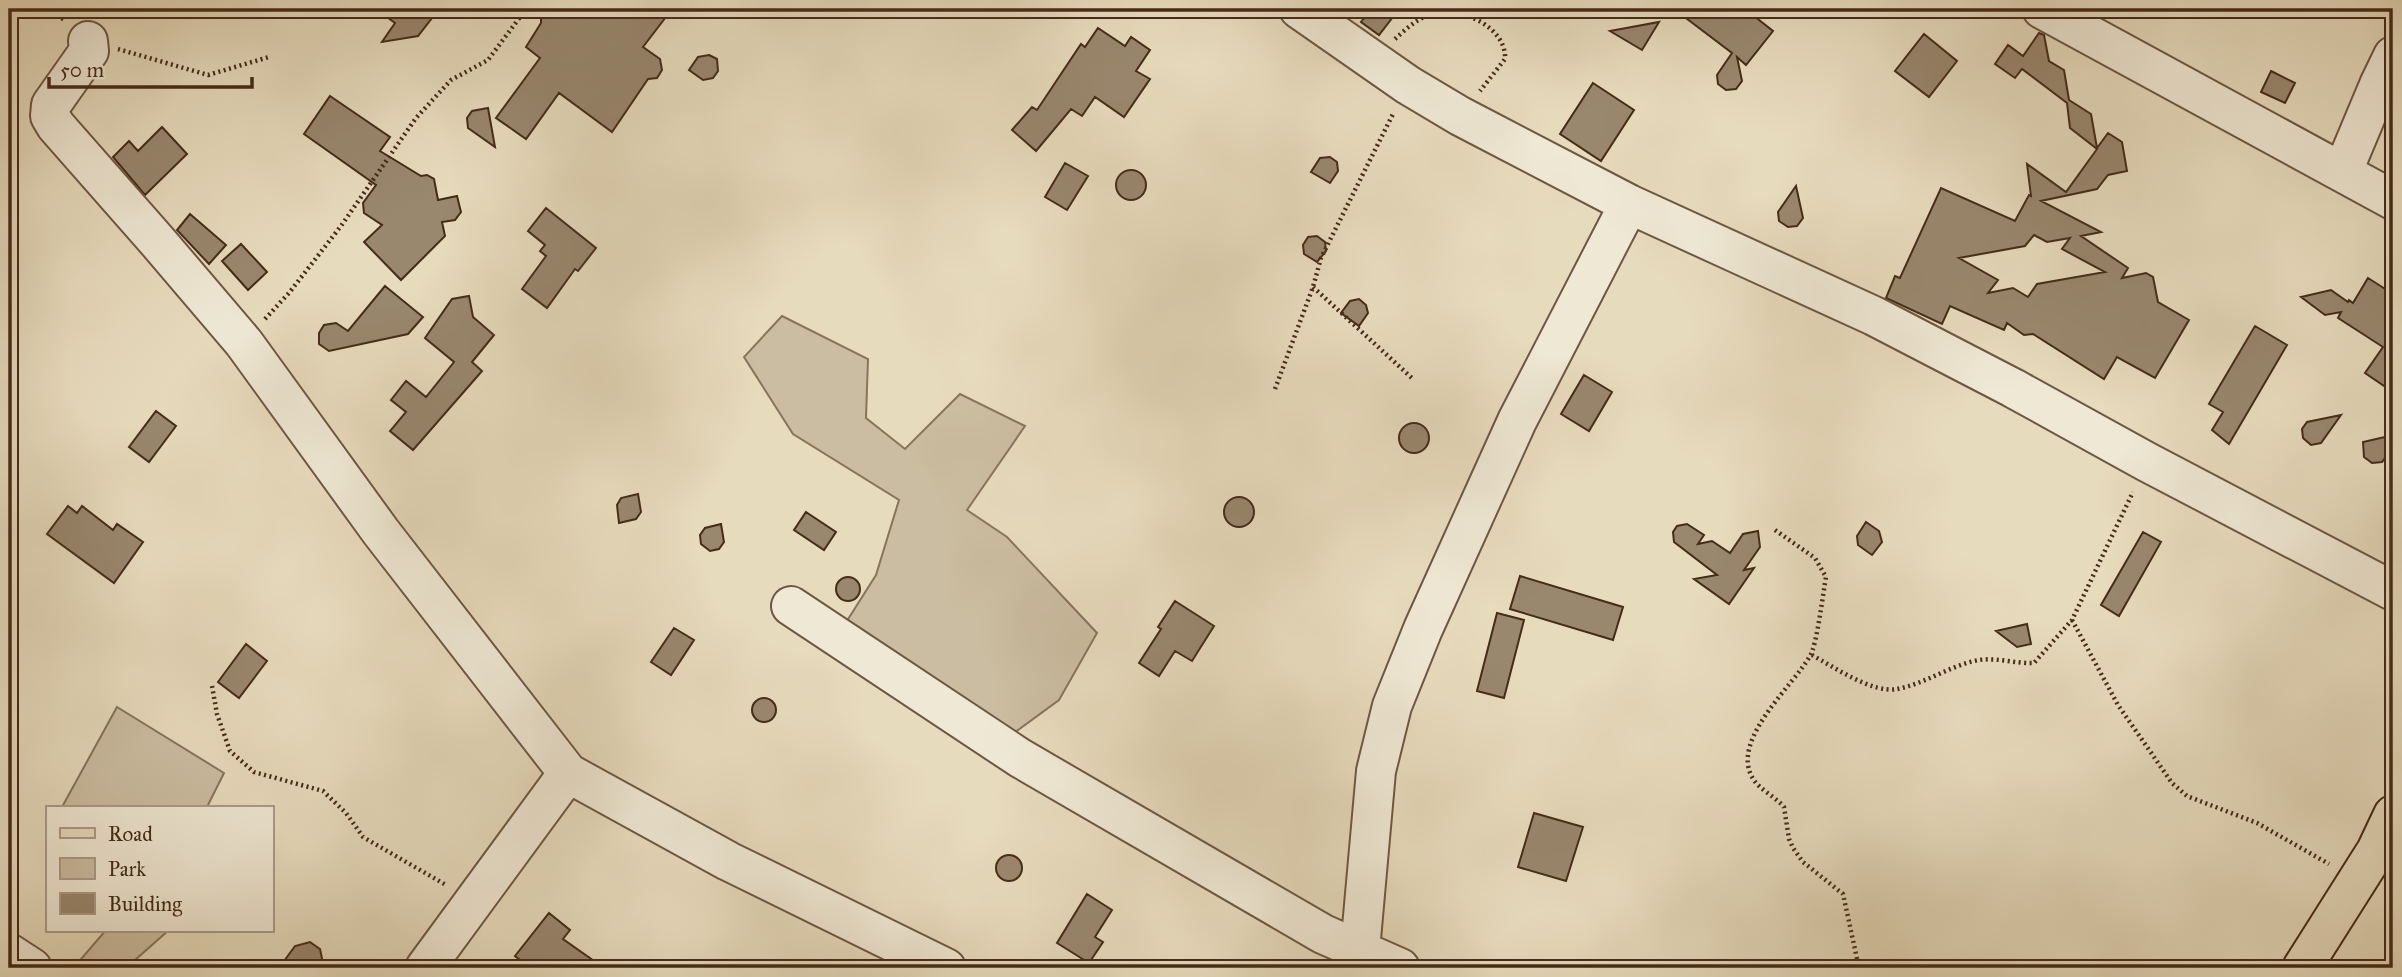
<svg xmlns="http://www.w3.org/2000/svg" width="2402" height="977" font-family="'IM FELL Great Primer',serif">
  <rect width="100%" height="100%" fill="#e7dbbd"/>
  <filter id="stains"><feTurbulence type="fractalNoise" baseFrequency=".00286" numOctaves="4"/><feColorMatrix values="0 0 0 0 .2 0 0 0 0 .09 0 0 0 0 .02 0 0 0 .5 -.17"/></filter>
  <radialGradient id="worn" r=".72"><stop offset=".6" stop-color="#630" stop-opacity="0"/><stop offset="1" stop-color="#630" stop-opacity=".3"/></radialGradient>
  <path fill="#cbbda1" stroke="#88745d" stroke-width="2" d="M782,316L868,359L866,418L905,449L960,394L1025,426L967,510L1007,537L1097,633L1059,700L1007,738L845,624L876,575L899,500L793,434L744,357Z
    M117,707L224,773L207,807H62Z
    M106,930H169L126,968L75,966Z"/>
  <path fill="#99876e" stroke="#452b19" stroke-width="2" fill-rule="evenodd" d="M376,9H439L418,36L382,42L395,23Z
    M546,9H672L643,47L660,59L662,70L657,78L648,79L612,132L559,93L526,139L496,118L540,58L526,47L541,23V18Z
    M1371,9H1399L1379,35L1361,22Z
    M1674,9H1745L1773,31L1746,65L1737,57L1742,81L1736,89L1726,90L1718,84L1717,75L1732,53Z
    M1659,22L1642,50L1610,31Z
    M1098,28L1125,46L1131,37L1150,50L1136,71L1150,79L1124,117L1095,97L1082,116L1071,109L1036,151L1012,130L1032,107L1037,110L1081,44L1085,47Z
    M2039,33L2044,35L2049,61L2064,70L2069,100L2091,114L2097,148L2108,133L2122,142L2127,171L2108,175L2097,189L2041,201L2101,232L2081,236L2128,268L2122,278L2146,273L2153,277L2158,302L2189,320L2155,378L2117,357L2104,379L2033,334L2024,335L2007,323L2004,330L1950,306L1942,324L1886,298L1895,276L1900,278L1941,188L2015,221L2029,195L2031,196L2027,164L2066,192L2097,149L2070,128L2067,103L2022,69L2015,78L1995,64L2008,45L2023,56ZM2034,235L2047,242L2070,238L2062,249L2105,272L2037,284L2028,297L2013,288L1988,293L1998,280L1959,258L2025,246Z
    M1924,34L1957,61L1929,97L1895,71Z
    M709,55L717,59L718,71L713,78L703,80L689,70L698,57Z
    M2271,71L2295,83L2285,103L2261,92Z
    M1593,83L1634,110L1601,161L1560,134Z
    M330,96L390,137L380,151L421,176L427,175L434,179L438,200L457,196L461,212L455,220L442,222L445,236L401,280L364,242L382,225L364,213L363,203L376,185L304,134Z
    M488,108L495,147L468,128L467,118L472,111Z
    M162,127L187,154L145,195L113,157L129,141L138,151Z
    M1330,157L1337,162L1338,171L1330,183L1311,172L1320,158Z
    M1065,163L1088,176L1067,210L1045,197Z
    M1116 185a15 15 0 1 1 30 0a15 15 0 1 1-30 0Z
    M1796,186L1803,218L1797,226L1788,227L1779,221L1778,212Z
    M546,208L596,248L578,271L575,269L547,308L522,289L546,256L540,251L545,245L528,231Z
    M190,214L226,245L209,264L177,230Z
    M1317,236L1325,242L1326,251L1317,262L1304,254L1303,245L1308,237Z
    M241,244L267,272L248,290L222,261Z
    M2368,278L2393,294V392L2365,373L2383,347L2338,318L2341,312L2325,315L2301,297L2331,290L2348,302L2349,300L2353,303Z
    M385,286L423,317L408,334L329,351L319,344V333L324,325L336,323L348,331Z
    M469,296L473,317L494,335L472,362L482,371L413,450L390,431L406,412L391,400L406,381L426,397L454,362L425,338L452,299Z
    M1359,299L1366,305L1368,313L1359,326L1341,313L1350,301Z
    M2255,326L2287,345L2229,444L2212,430L2223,412L2209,404Z
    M1584,375L1612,392L1589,431L1561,414Z
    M156,411L176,426L149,462L129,447Z
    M2341,415L2321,443L2311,445L2303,438L2302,429L2307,422Z
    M1399 438a15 15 0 1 1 30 0a15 15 0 1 1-30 0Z
    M2385,437L2388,454L2382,462L2372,463L2364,457L2363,442Z
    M638,494L641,512L636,519L619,523L617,505L621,498Z
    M1224 512a15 15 0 1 1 30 0a15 15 0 1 1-30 0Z
    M68,506L77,513L82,506L113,530L117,524L143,542L114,583L47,534Z
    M806,512L836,532L824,550L794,530Z
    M1866,522L1879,531L1882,542L1872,555L1858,545L1857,536Z
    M721,524L724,542L719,549L710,551L701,544L700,535L705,528Z
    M1687,524L1704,535L1698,544L1712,541L1730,553L1743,534L1758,531L1760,547L1744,570L1754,568L1729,604L1694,579L1717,575L1674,542L1673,532L1677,526Z
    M2143,532L2161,542L2119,616L2101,605Z
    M1520,576L1623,607L1613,640L1510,609Z
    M836 589a12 12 0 1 1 24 0a12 12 0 1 1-24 0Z
    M1175,601L1214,626L1192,661L1175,651L1159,676L1139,663L1161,629L1158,627Z
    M1497,613L1524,620L1504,698L1477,691Z
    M2027,624L2031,644L2017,647L1996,631Z
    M674,628L694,640L671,675L651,662Z
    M246,644L267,661L239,698L218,682Z
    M752 710a12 12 0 1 1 24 0a12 12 0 1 1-24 0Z
    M1534,813L1583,827L1566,881L1518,867Z
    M996 868a13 13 0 1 1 26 0a13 13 0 1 1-26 0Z
    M1087,894L1112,910L1095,937L1103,942L1089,963L1057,943Z
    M549,913L570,930L563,939L604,968H530L515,956Z
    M310,942L320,949L324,968H279L295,946Z"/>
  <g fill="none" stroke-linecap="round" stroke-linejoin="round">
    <defs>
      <path id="minor" d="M1299,9L1408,85L1460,116L1629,204L1874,316L2013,388L2147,462L2393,591
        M2042,9L2393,200
        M88,41L89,51L51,105L50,116L56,126L158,242L244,343L381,532L568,773L728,861L946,968
        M2343,171L2379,85L2393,56
        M791,606L1020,758L1323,934L1400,968
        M9,953L32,968
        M425,968L568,773
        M1354,968L1360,950L1376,771L1392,706L1423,629L1517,421L1629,204"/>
      <path id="major" d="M2302,968L2376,851L2393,815"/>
    </defs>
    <use href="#minor" stroke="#6e5742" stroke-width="42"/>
    <use href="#major" stroke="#452b19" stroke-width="42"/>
    <path stroke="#452b19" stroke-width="4.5" stroke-dasharray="2 3.5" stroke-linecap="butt" d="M48,9L66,21
      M1395,39C1407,28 1420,16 1436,13C1464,7 1507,29 1505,59L1480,91
      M118,49L208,75L269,57
      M1313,287L1413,379
      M265,319L289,293L341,226L416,118L451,80L488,60L526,9
      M1275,389L1313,287L1321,258L1393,114
      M1775,530L1815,558L1826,577C1823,593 1817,645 1810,656C1793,686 1731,739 1752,777C1759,790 1775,796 1784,807L1789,839L1793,848L1803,862L1843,894L1859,968
      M2072,620L2118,705L2172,783L2187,796L2257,823L2329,864
      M1812,655C1832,666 1873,694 1897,689C1924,684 1948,667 1974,661C1994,656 2015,664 2034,663L2072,620L2133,492
      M212,686L217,714L230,751L254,772L323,791L346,813L363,837L446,885"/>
    <use href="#minor" stroke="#efe8d4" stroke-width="38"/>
    <use href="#major" stroke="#e7dbbd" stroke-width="38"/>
  </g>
  <rect width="2402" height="977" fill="none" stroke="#e7dbbd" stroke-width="35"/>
  <rect x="10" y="10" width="2381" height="956" fill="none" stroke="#452b19" stroke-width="3.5"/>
  <rect x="18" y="18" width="2367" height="942" fill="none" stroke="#452b19" stroke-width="2"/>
  <rect x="46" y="806" width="228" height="126" fill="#efe8d4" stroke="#ab9c89" stroke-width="2"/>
  <rect x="60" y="828" width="35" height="10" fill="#e7dbbd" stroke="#ab9c89" stroke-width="2"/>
  <text x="108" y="841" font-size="21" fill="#452b19">Road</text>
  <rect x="60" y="858" width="35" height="21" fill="#cbbda1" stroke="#ab9c89" stroke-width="2"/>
  <text x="108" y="876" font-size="21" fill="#452b19">Park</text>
  <rect x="60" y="893" width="35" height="21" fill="#99876e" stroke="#ab9c89" stroke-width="2"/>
  <text x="108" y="911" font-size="21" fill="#452b19">Building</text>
  <path d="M49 77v10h203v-10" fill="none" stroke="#452b19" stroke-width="3.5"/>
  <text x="60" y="77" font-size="21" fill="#452b19" stroke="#efe8d4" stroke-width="5" paint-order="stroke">50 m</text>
  <rect width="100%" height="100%" filter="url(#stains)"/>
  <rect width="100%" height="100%" fill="url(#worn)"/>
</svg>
